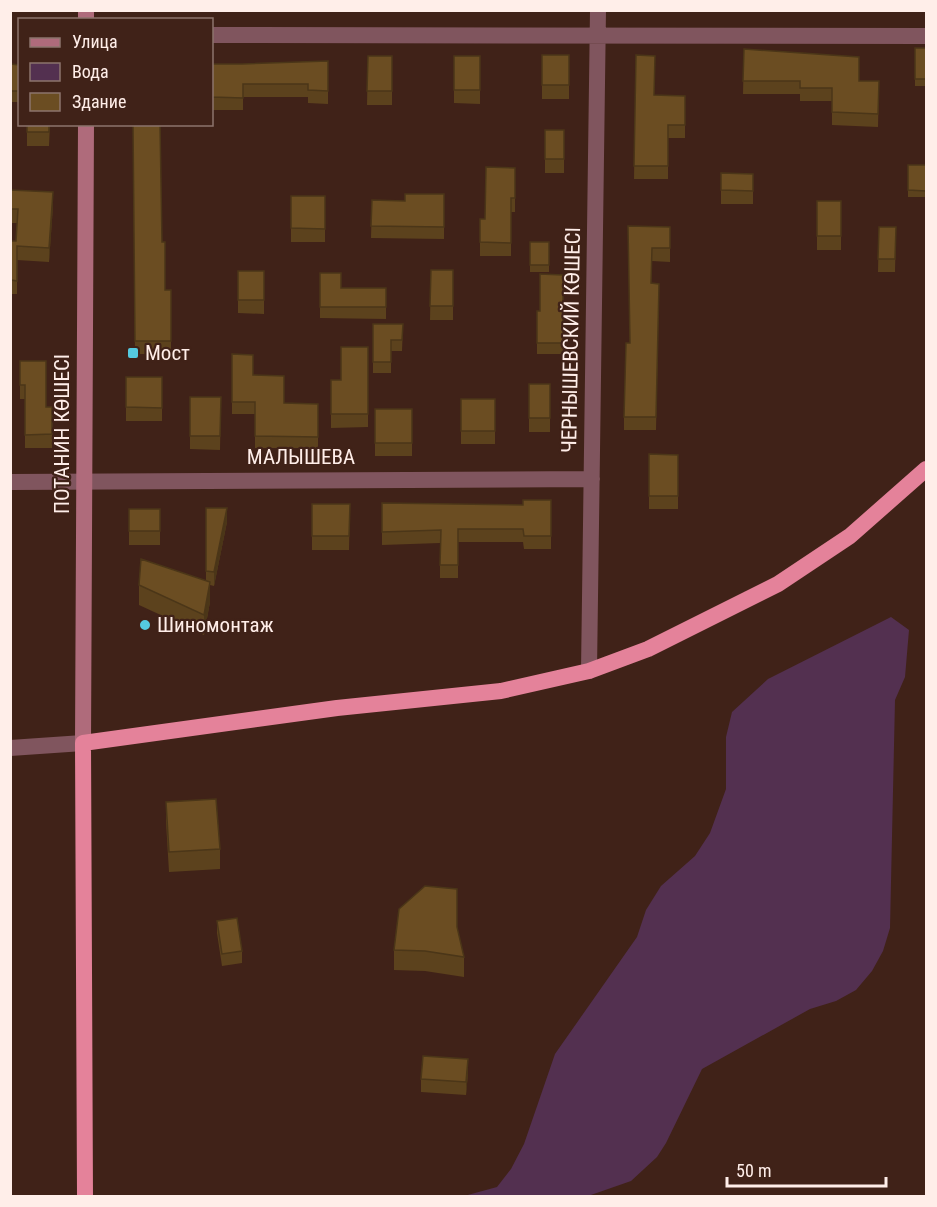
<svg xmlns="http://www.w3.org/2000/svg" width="937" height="1207" font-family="'Roboto Condensed',sans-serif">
  <rect width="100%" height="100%" fill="#402218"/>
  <path fill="#533050" d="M891,617L909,630L905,677L895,700L890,928L883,951L872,971L856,990L836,1001L810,1009L702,1069L666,1143L657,1157L631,1181L588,1196H464L497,1187L511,1169L524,1144L555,1054L637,937L646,910L661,886L695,856L710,833L726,789V737L732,712L768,679Z"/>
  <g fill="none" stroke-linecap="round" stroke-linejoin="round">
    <path stroke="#80555e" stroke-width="16" d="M212,35L926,36
      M10,482L592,479
      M589,671L598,10
      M10,748L83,743"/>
    <path stroke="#af6b7b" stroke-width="16" d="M86,20V10
      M83,743L86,124"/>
    <path stroke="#e4829a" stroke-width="16" d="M85,1196L83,743L337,708L501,691L589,671L648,649L778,584L850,536L926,469"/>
  </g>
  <path fill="#5c421d" d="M915,48H927V86H915Z
    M744,49L859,81H879L878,127L832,125V101H800V94H743Z
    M542,55H569V99H542Z
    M636,55L654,95L685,96V138H668V179H634Z
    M368,56H392V105H367Z
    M454,56H480V104L454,103Z
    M328,61V104L308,103V97H243V110H212V64H242Z
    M10,64L20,65V102H10Z
    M27,124H50L49,146H27Z
    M133,124L162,242L165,290H171V354H135Z
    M545,130H564V173H545Z
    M908,165H927L926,197H908Z
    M515,168V212H511V256H480V219H485Z
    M721,173L753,174V204H721Z
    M10,190L53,206L49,262L17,260V294H11V340L10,241H16L17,223H10Z
    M444,194V239L371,238L372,200L405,201Z
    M291,196H325V242H291Z
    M817,201H841V250H817Z
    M628,226L670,227V262L652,261L651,283L659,284L656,430H624V417L630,343Z
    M879,227H896L895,272H878Z
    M530,242H549V272H530Z
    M431,270H453V320H430Z
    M238,271H264V314L238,313Z
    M320,273L341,288H386V319L320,318Z
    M563,275V354H537V311H540Z
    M373,324H403L402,351H391V373H373Z
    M368,347V427L331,428V380H341Z
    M232,354L284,403L318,404V448H255V414H232Z
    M20,361L46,407H52V448H25V399H20Z
    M126,377H162V421H126Z
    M529,384H550V432H529Z
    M190,397H221L220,450L190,449Z
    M461,399H495V444H461Z
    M375,409H412V456H375Z
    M649,454L678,455V509H649Z
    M551,500V549H524L523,542H458V578H440V543L382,545V503L523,505Z
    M312,504H350L349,550H312Z
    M206,508L227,522L214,586L210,585V602L204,635L139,605V585L206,580Z
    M129,509H160V545H129Z
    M166,802L220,849V869L169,872L166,822Z
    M217,921L242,951V963L222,966L217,933Z
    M457,927L464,957V977L425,971L394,970V950Z
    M468,1073L466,1095L421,1092V1079Z"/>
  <path fill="#4b3618" d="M53,192V206L49,262V248Z
    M227,508V522L214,586V572Z
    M210,582V602L204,635V615Z
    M468,1059V1073L466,1095V1082Z"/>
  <path fill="#6b4d22" stroke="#4b3618" stroke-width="1.5" d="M915,48H927V79H915Z
    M744,49L859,57V81H879L878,114L832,112V88H800V81H743Z
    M542,55H569V85H542Z
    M636,55L655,56L654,95L685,96V125H668V166H634Z
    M368,56H392V91H367Z
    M454,56H480V90H454Z
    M328,61V91L308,90V84H243V98L212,97V64H242Z
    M10,64L20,65V91H10Z
    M27,124H49V132H27Z
    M133,124H160L162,242H165V290H171V341H135Z
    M545,130H564V159H545Z
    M908,165H927L926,191L908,190Z
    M486,167L515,168V198H511V243L480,242V219H485Z
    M721,173L753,174V191L721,190Z
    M10,190L53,192L49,248L17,246V281L11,280V326L10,241H16L18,209H10Z
    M405,194H444V227L371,226L372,200L405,201Z
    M291,196H325V229L291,228Z
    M817,201H841V236H817Z
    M628,226L670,227V248H652L651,283L659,284L656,417H624L626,343H630Z
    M879,227H896L895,259H878Z
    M530,242H549V265H530Z
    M431,270H453V306H430Z
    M238,271H264V300H238Z
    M320,273H341V288H386V307H320Z
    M540,274L563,275V343H537V311H540Z
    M373,324H403L402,340H391V362H373Z
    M341,347H368V414H331V380H341Z
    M232,354L253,355V375L284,376V403L318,404V437L255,436V402H232Z
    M20,361H46V407H52V434L25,435V385H20Z
    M126,377H162V408L126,407Z
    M529,384H550V418H529Z
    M190,397H221L220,436H190Z
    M461,399H495V431H461Z
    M375,409H412V443H375Z
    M649,454L678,455V496H649Z
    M523,500H551V536H524L523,529H458V565H440L441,530L382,532V503L523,505Z
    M312,504H350L349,536H312Z
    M206,508H227L214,572L206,571Z
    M129,509H160V531H129Z
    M141,559L210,582L204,615L139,585Z
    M216,799L220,849L169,852L166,802Z
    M425,886L457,889V927L464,957L425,951L394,950L399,909Z
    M237,918L242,951L222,954L217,921Z
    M423,1056L468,1059L466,1082L421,1079Z"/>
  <g fill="#55cae0" stroke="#402218" stroke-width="2">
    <rect x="127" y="347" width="12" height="12" rx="3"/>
    <circle cx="145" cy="625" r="6"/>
  </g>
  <g text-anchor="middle" stroke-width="4.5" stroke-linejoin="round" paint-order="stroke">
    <g font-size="21" fill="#ffeee9" stroke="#402218">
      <text transform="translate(571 340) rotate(-89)" y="7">ЧЕРНЫШЕВСКИЙ КӨШЕСІ</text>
      <text transform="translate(62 434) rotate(-90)" y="7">ПОТАНИН КӨШЕСІ</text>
      <text x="301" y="464">МАЛЫШЕВА</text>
    </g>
    <g font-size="21" fill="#ffeee9" stroke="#402218" text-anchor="start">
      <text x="145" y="360">Мост</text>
      <text x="157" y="632">Шиномонтаж</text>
    </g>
  </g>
  <rect width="937" height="1207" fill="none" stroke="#ffeee9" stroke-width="24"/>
  <rect x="18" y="18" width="195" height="108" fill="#402218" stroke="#8c746c" stroke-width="1.5"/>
  <rect x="30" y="38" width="30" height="9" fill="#af6b7b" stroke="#8c746c" stroke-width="1.5"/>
  <text x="72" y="48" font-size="18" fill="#ffeee9">Улица</text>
  <rect x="30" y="63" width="30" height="18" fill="#533050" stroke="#8c746c" stroke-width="1.5"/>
  <text x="72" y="78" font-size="18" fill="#ffeee9">Вода</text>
  <rect x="30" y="93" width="30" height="18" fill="#6b4d22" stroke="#8c746c" stroke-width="1.5"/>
  <text x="72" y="108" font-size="18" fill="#ffeee9">Здание</text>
  <path d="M727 1177v9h159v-9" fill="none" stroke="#ffeee9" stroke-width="3"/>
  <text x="736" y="1177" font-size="18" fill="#ffeee9" stroke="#402218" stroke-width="4.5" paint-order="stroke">50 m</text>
</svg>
